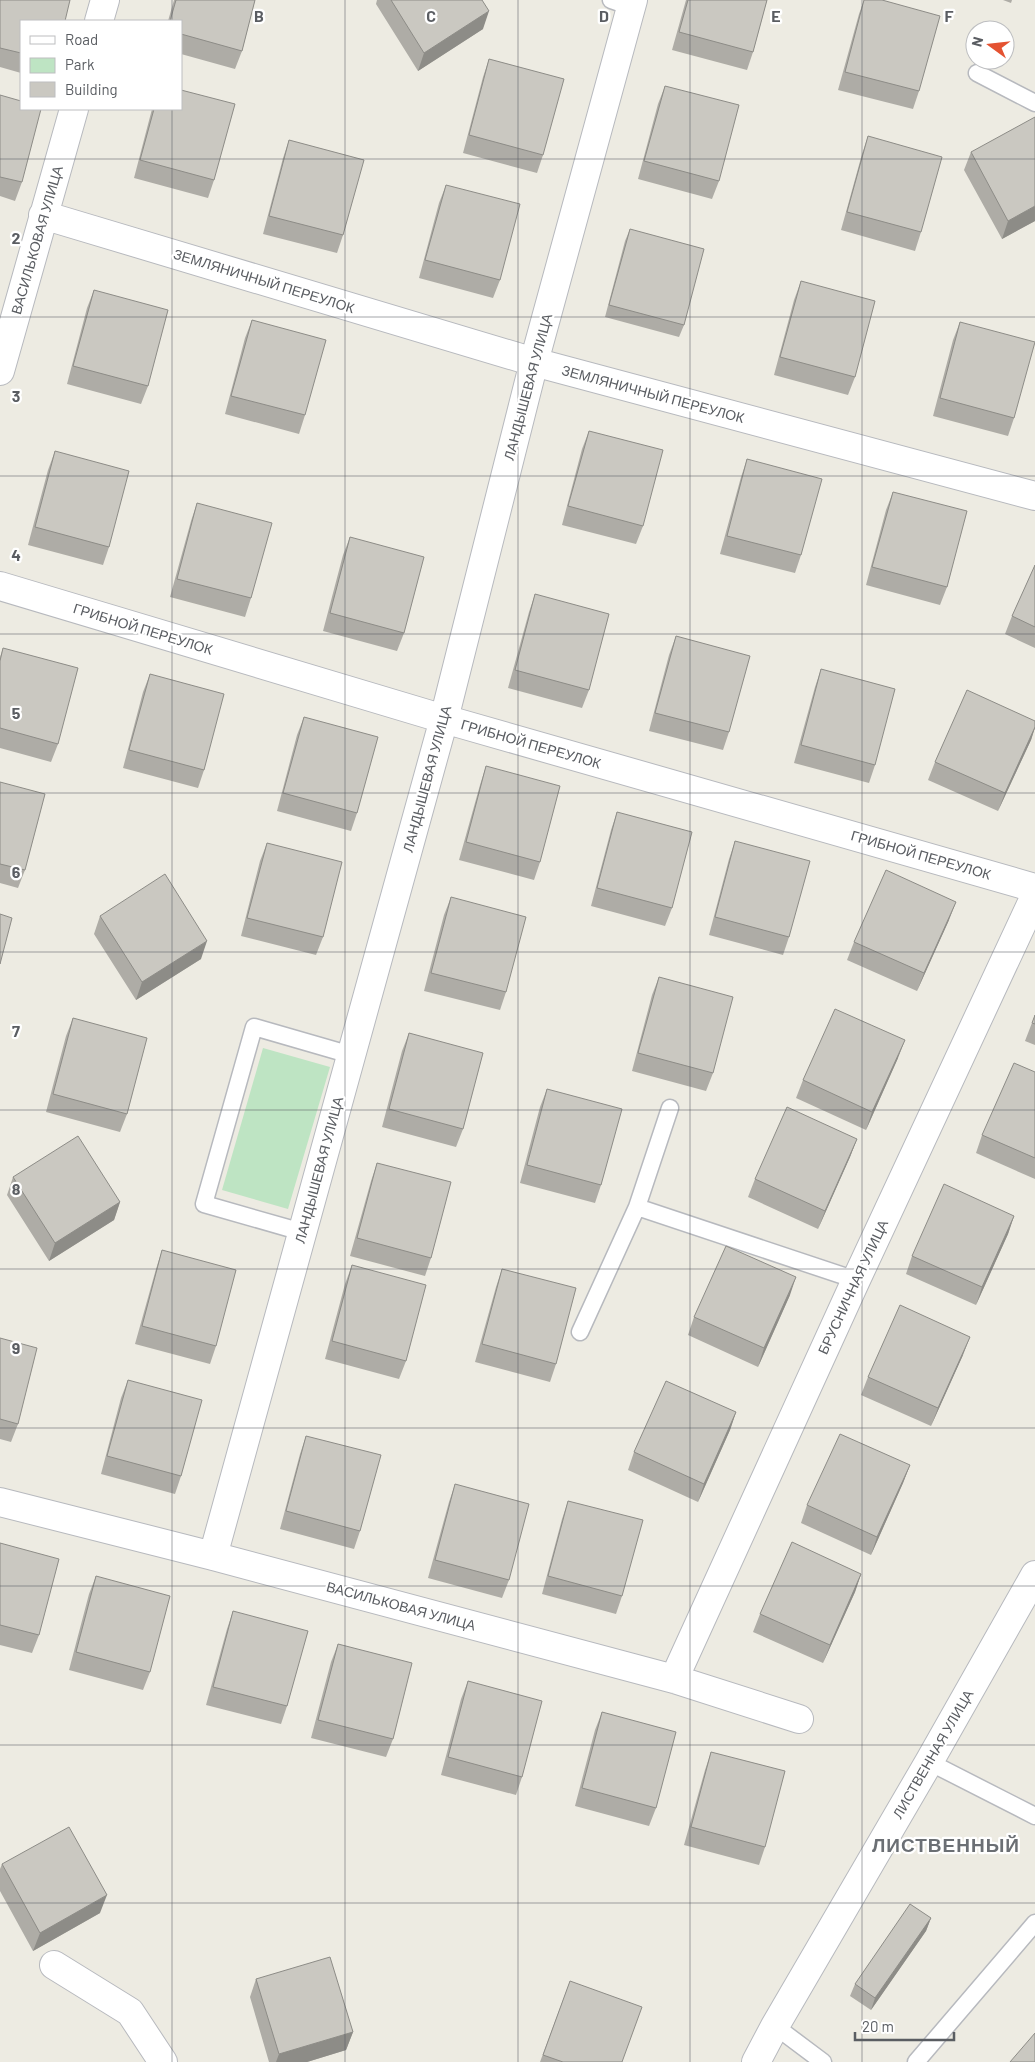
<svg xmlns="http://www.w3.org/2000/svg" width="1035" height="2062" font-family="Barlow,sans-serif">
  <rect width="100%" height="100%" fill="#edebe2"/>
  <path fill="#bee4c3" d="M263,1048L330,1067L288,1209L222,1190Z"/>
  <g fill="none" stroke-linecap="round" stroke-linejoin="round">
    <defs>
      <path id="lane" d="M611,0L631,7
        M977,73L1035,103
        M637,1207L856,1280
        M302,1232L204,1204L254,1027L351,1055
        M580,1332L637,1207L670,1108
        M929,1762L1035,1816
        M775,2026L823,2062
        M916,2062L1035,1923"/>
      <path id="street" d="M99,21L105,0
        M43,215L534,362L1035,496
        M0,371L74,109
        M0,586L444,719L1035,888
        M0,1502L213,1556L674,1679L799,1719
        M213,1556L444,719L534,362L633,0
        M674,1679L856,1280L1035,896
        M54,1965L130,2012L163,2062
        M756,2062L775,2026L929,1762L1035,1575"/>
    </defs>
    <use href="#lane" stroke="#b7b9be" stroke-width="19"/>
    <use href="#street" stroke="#b7b9be" stroke-width="30"/>
    <use href="#lane" stroke="#fff" stroke-width="16"/>
    <use href="#street" stroke="#fff" stroke-width="28"/>
  </g>
  <path fill="#aeaca6" d="M0,0L21,21V73L0,67Z
    M174,0H255L242,51L235,69L181,54V21H168Z
    M377,0H482L483,29L418,71L376,4Z
    M686,0H767L753,52L747,70L672,50Z
    M864,0H882L919,91L913,109L838,90L859,14Z
    M1003,0H1012L1011,3Z
    M489,59L543,155L537,173L463,153L483,77Z
    M665,86L719,181L712,199L638,179L658,104Z
    M0,95L22,182L15,201L0,196Z
    M152,109H181L214,180L208,198L134,178Z
    M868,136L921,232L915,251L841,230L862,154Z
    M289,140L343,235L337,253L263,234L283,158Z
    M971,152L1035,221L1002,239L964,170Z
    M446,185L500,280L493,298L419,278L439,203Z
    M630,229L684,325L679,337L605,317L625,241Z
    M801,281L855,377L848,395L774,375L794,300Z
    M94,290L148,386L141,404L67,384L87,308Z
    M252,320L305,415L299,434L225,414L245,338Z
    M960,322L1014,418L1008,436L933,416L953,340Z
    M589,431L643,526L636,544L562,525L582,449Z
    M55,451L109,547L103,565L28,545L48,470Z
    M747,459L801,555L795,573L720,554L741,477Z
    M893,492L947,587L940,605L866,585L886,510Z
    M197,503L251,598L245,617L170,597L191,521Z
    M350,537L404,633L397,651L323,631L343,555Z
    M1035,565V648L1005,634L1012,616Z
    M535,594L589,690L582,708L508,688L529,612Z
    M676,636L729,732L723,750L649,731L669,655Z
    M3,648L58,744L51,762L0,748V657Z
    M821,669L875,765L869,783L794,763L815,687Z
    M150,674L204,770L198,788L123,768L143,692Z
    M304,717L357,813L351,831L277,811L297,735Z
    M1035,721V728L1031,740L998,811L928,780L935,762Z
    M486,766L540,862L534,880L459,860L480,785Z
    M0,782L25,870L18,888L0,883Z
    M617,812L672,908L665,926L591,906L611,830Z
    M735,841L789,937L783,955L709,935L729,859Z
    M267,843L323,937L316,955L241,936L260,861Z
    M451,897L506,992L500,1010L424,991L444,915Z
    M100,916L201,959L136,1000L94,934Z
    M949,920L917,991L847,960L854,942Z
    M659,977L713,1073L706,1091L632,1071L652,995Z
    M1035,1015V1045L1025,1041Z
    M73,1018L127,1114L120,1132L46,1112L66,1036Z
    M409,1033L463,1129L456,1147L382,1127L402,1051Z
    M898,1058L866,1130L796,1098L803,1080Z
    M1035,1072V1179L976,1153L982,1135Z
    M547,1089L601,1185L595,1203L520,1183L540,1107Z
    M857,1139L850,1157L818,1229L748,1197L755,1179Z
    M377,1163L431,1258L425,1276L350,1256L371,1181Z
    M13,1177L120,1202L114,1220L49,1261L7,1195Z
    M1014,1216L1008,1234L976,1305L906,1274L912,1256Z
    M162,1250L216,1346L210,1364L135,1344L156,1269Z
    M352,1265L406,1361L399,1379L325,1359L345,1284Z
    M502,1269L556,1364L550,1382L475,1362L496,1287Z
    M790,1295L758,1367L688,1335L694,1317Z
    M0,1338L18,1424L11,1442L0,1439Z
    M963,1355L931,1426L861,1395L868,1377Z
    M128,1380L181,1476L175,1494L101,1474L121,1398Z
    M736,1412L730,1430L698,1502L628,1470L634,1452Z
    M306,1436L360,1531L354,1549L280,1529L300,1454Z
    M910,1465L903,1483L871,1555L801,1523L807,1505Z
    M455,1484L509,1580L502,1598L428,1578L449,1502Z
    M568,1501L622,1596L616,1614L542,1594L562,1519Z
    M0,1543L39,1635L32,1653L0,1645Z
    M861,1574L855,1592L823,1663L753,1632L760,1614Z
    M96,1576L150,1672L143,1690L69,1670L89,1594Z
    M233,1611L287,1706L281,1724L206,1705L227,1629Z
    M338,1644L393,1739L386,1757L311,1738L331,1662Z
    M468,1681L522,1777L516,1795L441,1775L461,1699Z
    M602,1712L656,1808L649,1826L575,1806L595,1730Z
    M711,1752L765,1847L759,1865L684,1845L705,1770Z
    M2,1864L100,1913L33,1951L0,1891V1869Z
    M931,1918L926,1931L871,2010L850,1996L855,1984Z
    M256,1979L353,2032L346,2050L307,2062H269L250,1997Z
    M570,1981L622,2062H540Z"/>
  <path fill="#8d8c87" d="M489,11L483,29L418,71L424,53Z
    M1035,206V221L1002,239L1008,221Z
    M1035,727L1031,740L998,811L1005,793Z
    M956,902L949,920L917,991L924,973Z
    M207,941L201,959L136,1000L142,982Z
    M905,1040L898,1058L866,1130L872,1112Z
    M857,1139L850,1157L818,1229L825,1211Z
    M120,1202L114,1220L49,1261L55,1243Z
    M1014,1216L1008,1234L976,1305L982,1287Z
    M796,1277L790,1295L758,1367L764,1348Z
    M970,1337L963,1355L931,1426L938,1408Z
    M736,1412L730,1430L698,1502L704,1484Z
    M910,1465L903,1483L871,1555L877,1537Z
    M861,1574L855,1592L823,1663L830,1645Z
    M107,1895L100,1913L33,1951L40,1933Z
    M931,1918L926,1931L871,2010L875,1998Z
    M353,2032L346,2050L307,2062H276L279,2054Z"/>
  <path fill="#cac8c1" stroke="#8d8c87" d="M0,0H70L65,21H21V53L0,48Z
    M176,0H255L242,51L181,34V21H170Z
    M391,0H482L489,11L424,53Z
    M688,0H767L753,52L679,32Z
    M864,0H882L940,16L919,91L845,72Z
    M489,59L564,79L543,155L469,135Z
    M665,86L739,105L719,181L644,161Z
    M181,90L235,104L214,180L140,160L154,109H181Z
    M0,95L21,101V109H41L22,182L0,177Z
    M1035,117V206L1008,221L971,152Z
    M868,136L942,157L921,232L847,212Z
    M289,140L364,160L343,235L269,216Z
    M446,185L520,204L500,280L425,260Z
    M630,229L704,249L684,325L609,305Z
    M801,281L875,301L855,377L780,357Z
    M94,290L168,310L148,386L73,366Z
    M252,320L326,340L305,415L231,396Z
    M960,322L1035,342L1014,418L940,398Z
    M589,431L663,450L643,526L568,506Z
    M55,451L129,471L109,547L35,527Z
    M747,459L822,479L801,555L727,536Z
    M893,492L967,511L947,587L872,567Z
    M197,503L272,523L251,598L177,579Z
    M350,537L424,557L404,633L330,613Z
    M1035,565V627L1012,616Z
    M535,594L609,614L589,690L515,670Z
    M676,636L750,656L729,732L655,713Z
    M3,648L78,668L58,744L0,728V661Z
    M821,669L895,689L875,765L801,745Z
    M150,674L224,694L204,770L129,750Z
    M967,690L1035,721V727L1005,793L935,762Z
    M304,717L378,737L357,813L283,793Z
    M486,766L560,786L540,862L466,842Z
    M0,782L45,794L25,870L0,864Z
    M617,812L692,832L672,908L597,888Z
    M735,841L810,861L789,937L715,917Z
    M267,843L342,862L323,937L247,918Z
    M886,870L956,902L924,973L854,942Z
    M165,874L207,941L142,982L100,916Z
    M451,897L526,917L506,992L431,973Z
    M0,914L12,918L0,964Z
    M659,977L733,997L713,1073L638,1053Z
    M835,1009L905,1040L872,1112L803,1080Z
    M1035,1015V1024L1032,1023Z
    M73,1018L147,1038L127,1114L53,1094Z
    M409,1033L483,1053L463,1129L389,1109Z
    M1014,1063L1035,1072V1158L982,1135Z
    M547,1089L622,1109L601,1185L527,1165Z
    M787,1107L857,1139L825,1211L755,1179Z
    M78,1136L120,1202L55,1243L13,1177Z
    M377,1163L451,1182L431,1258L357,1238Z
    M944,1184L1014,1216L982,1287L912,1256Z
    M726,1246L796,1277L764,1348L694,1317Z
    M162,1250L236,1270L216,1346L142,1326Z
    M352,1265L426,1285L406,1361L332,1341Z
    M502,1269L576,1288L556,1364L482,1344Z
    M900,1305L970,1337L938,1408L868,1377Z
    M0,1338L37,1348L18,1424L0,1419Z
    M128,1380L202,1400L181,1476L107,1456Z
    M666,1381L736,1412L704,1484L634,1452Z
    M840,1434L910,1465L877,1537L807,1505Z
    M306,1436L381,1455L360,1531L286,1511Z
    M455,1484L529,1504L509,1580L435,1560Z
    M568,1501L643,1520L622,1596L548,1576Z
    M792,1542L861,1574L830,1645L760,1614Z
    M0,1543L59,1559L39,1635L0,1625Z
    M96,1576L170,1596L150,1672L76,1652Z
    M233,1611L308,1631L287,1706L213,1687Z
    M338,1644L412,1663L393,1739L318,1720Z
    M468,1681L542,1701L522,1777L448,1757Z
    M602,1712L676,1732L656,1808L582,1788Z
    M711,1752L785,1771L765,1847L691,1827Z
    M69,1827L107,1895L40,1933L2,1864Z
    M910,1904L931,1918L875,1998L855,1984Z
    M330,1957L353,2032L279,2054L256,1979Z
    M570,1981L642,2007L622,2062H563L543,2055Z
    M1035,2033V2062H1010Z"/>
  <path fill="none" stroke="#5a5d62" stroke-width="1" stroke-opacity="0.55" d="M172,0V21M345,0V2062M518,0V2062M690,0V2062M862,0V2062M172,109V2062M0,159H1035M0,317H1035M0,476H1035M0,634H1035M0,793H1035M0,952H1035M0,1110H1035M0,1269H1035M0,1428H1035M0,1586H1035M0,1745H1035M0,1903H1035"/>
  <g text-anchor="middle" stroke-width="4.5" stroke-linejoin="round" paint-order="stroke">
    <g font-size="14" fill="#5a5d62" stroke="#fff">
      <text transform="translate(37 240) rotate(-74)" y="5">ВАСИЛЬКОВАЯ УЛИЦА</text>
      <text transform="translate(264 281) rotate(17)" y="5">ЗЕМЛЯНИЧНЫЙ ПЕРЕУЛОК</text>
      <text transform="translate(528 387) rotate(-75)" y="5">ЛАНДЫШЕВАЯ УЛИЦА</text>
      <text transform="translate(653 394) rotate(15)" y="5">ЗЕМЛЯНИЧНЫЙ ПЕРЕУЛОК</text>
      <text transform="translate(143 629) rotate(17)" y="5">ГРИБНОЙ ПЕРЕУЛОК</text>
      <text transform="translate(531 744) rotate(16)" y="5">ГРИБНОЙ ПЕРЕУЛОК</text>
      <text transform="translate(427 779) rotate(-75)" y="5">ЛАНДЫШЕВАЯ УЛИЦА</text>
      <text transform="translate(921 855) rotate(16)" y="5">ГРИБНОЙ ПЕРЕУЛОК</text>
      <text transform="translate(319 1170) rotate(-75)" y="5">ЛАНДЫШЕВАЯ УЛИЦА</text>
      <text transform="translate(853 1287) rotate(-65)" y="5">БРУСНИЧНАЯ УЛИЦА</text>
      <text transform="translate(401 1606) rotate(15)" y="5">ВАСИЛЬКОВАЯ УЛИЦА</text>
      <text transform="translate(933 1754) rotate(-60)" y="5">ЛИСТВЕННАЯ УЛИЦА</text>
    </g>
    <g font-size="19" font-weight="bold" letter-spacing="1" fill="#6b6f74" stroke="#fff">
      <text x="946" y="1852">ЛИСТВЕННЫЙ</text>
    </g>
  </g>
  <g font-size="16" text-anchor="middle" font-weight="bold" fill="#5a5d62" stroke="#fff" stroke-width="4.5" stroke-linejoin="round" paint-order="stroke">
    <text x="259" y="22">B</text>
    <text x="431" y="22">C</text>
    <text x="604" y="22">D</text>
    <text x="776" y="22">E</text>
    <text x="949" y="22">F</text>
    <text x="16" y="244">2</text>
    <text x="16" y="402">3</text>
    <text x="16" y="561">4</text>
    <text x="16" y="719">5</text>
    <text x="16" y="878">6</text>
    <text x="16" y="1037">7</text>
    <text x="16" y="1195">8</text>
    <text x="16" y="1354">9</text>
  </g>
  <rect x="20" y="20" width="162" height="90" fill="#ffffff" stroke="#bdbec0"/>
  <rect x="30" y="36" width="25" height="8" fill="#ffffff" stroke="#bdbec0"/>
  <text x="65" y="45" font-size="15" fill="#5a5d62">Road</text>
  <rect x="30" y="58" width="25" height="15" fill="#bee4c3" stroke="#bdbec0"/>
  <text x="65" y="70" font-size="15" fill="#5a5d62">Park</text>
  <rect x="30" y="82" width="25" height="15" fill="#cac8c1" stroke="#bdbec0"/>
  <text x="65" y="95" font-size="15" fill="#5a5d62">Building</text>
  <g transform="translate(990 45) rotate(285)"><circle r="24" fill="#ffffff" stroke="#bdbec0"/>
  <path d="M0-4L9 19L0 12L-9 19Z" fill="#e45231"/>
  <text y="-8" font-size="14" font-weight="bold" text-anchor="middle" fill="#5a5d62">N</text>
  </g>
  <path d="M855 2032v8h99v-8" fill="none" stroke="#5a5d62" stroke-width="2.5"/>
  <text x="862" y="2032" font-size="15" fill="#5a5d62" stroke="#ffffff" stroke-width="4" paint-order="stroke">20 m</text>
</svg>
